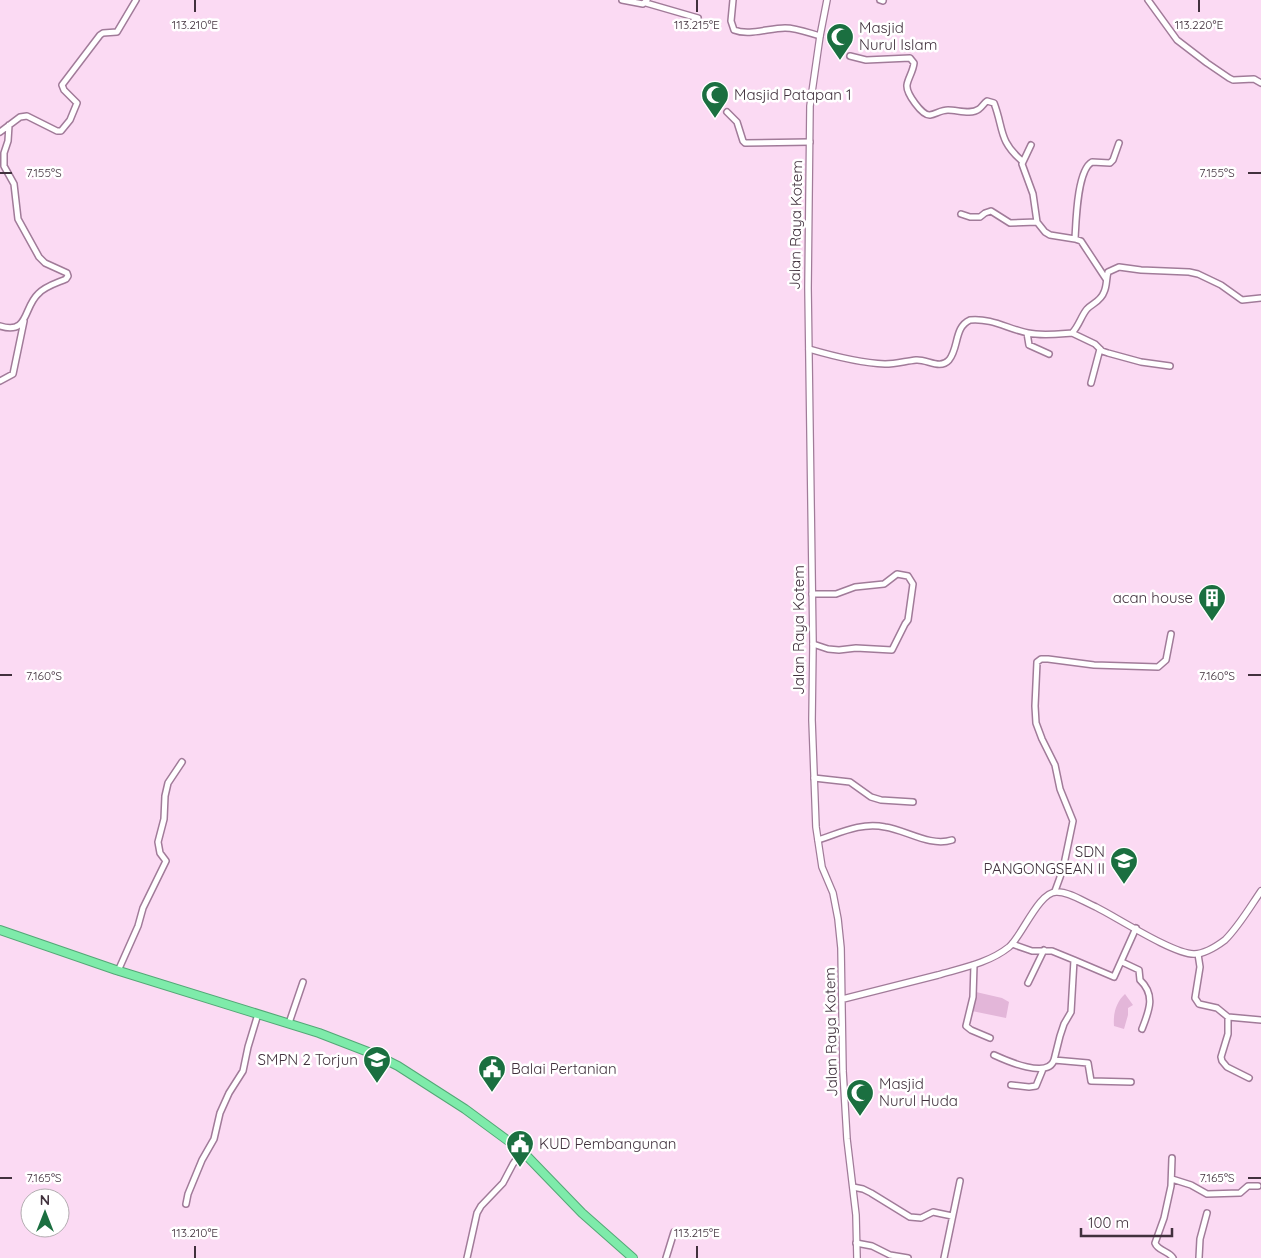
<svg xmlns="http://www.w3.org/2000/svg" width="1261" height="1258" font-family="Quicksand,sans-serif">
  <rect width="100%" height="100%" fill="#fbdaf3"/>
  <path fill="#e3b6d9" d="M976,992L1002,998L1009,1002L1006,1018L972,1011Z
    M1125,994L1133,1005L1128,1008V1015L1124,1029L1114,1026C1113,1014 1116,1002 1125,994Z"/>
  <g fill="none" stroke-linecap="round" stroke-linejoin="round">
    <defs>
      <path id="minor" d="M622,0L643,4L647,0
        M733,0L731,21L734,30C749,36 769,28 785,28C797,28 809,33 820,36
        M880,0L883,1
        M1148,0L1177,40L1207,63L1229,78L1233,80L1254,79L1261,83
        M646,3L698,18
        M850,56L866,60L910,58L914,63C913,72 908,78 907,85C906,93 922,116 930,115C936,114 941,110 948,110C958,110 971,115 979,109C982,107 984,103 987,101L994,103C1004,129 998,140 1022,161
        M727,112L737,122L743,141L745,143L810,142
        M0,132L20,117L27,116L57,131H61L70,120L77,103L64,90L62,85L100,35L103,33L117,32L136,0
        M1031,145L1022,164L1033,194L1037,222L1045,232L1050,235L1075,239L1081,241L1106,279
        M961,214L970,217H980L985,213L991,211L1010,223L1037,222
        M1075,239C1076,222 1077,170 1092,162L1110,163L1113,160L1119,143
        M0,326C29,335 23,308 38,294C45,286 57,283 66,279L68,276L67,273L45,263L39,257L18,219L14,184L4,166V153L8,141L9,125
        M1027,333L1029,345L1049,354
        M1072,333L1095,344L1102,351L1108,353L1141,362L1170,366
        M809,349C833,356 860,363 885,364C896,364 906,361 916,360C927,359 940,370 949,360C959,348 954,327 970,320C992,318 1008,329 1028,333C1042,336 1058,334 1072,333C1079,326 1081,316 1087,309C1093,303 1101,301 1104,292C1107,286 1106,279 1108,272L1119,267L1141,270L1189,272L1198,274L1221,285L1242,300L1261,298
        M0,381L13,374L24,321
        M1091,383L1100,349
        M812,594H836L855,587L884,584L897,574L908,576L913,584L908,620L905,624L892,650L856,648L839,650L828,649L813,644
        M814,778L850,782L871,797L881,800L913,802
        M818,840C840,833 861,822 885,827C906,830 930,847 952,840
        M1055,891L1063,869L1073,821L1060,789L1055,765L1042,739L1036,723L1035,706L1037,662L1041,659H1048L1094,665L1158,667L1166,660L1171,634
        M1198,954L1200,967L1195,998L1199,1004L1217,1008L1228,1017V1034L1221,1057L1222,1061L1227,1067L1249,1078
        M1074,960L1114,977L1136,928
        M1122,962L1139,970L1140,980C1156,995 1149,1011 1142,1029
        M974,965L973,997L966,1026L971,1030L990,1038
        M118,971L138,926L143,908L166,861L160,853L158,842L164,819L165,796L168,783L182,762
        M1028,983L1044,950
        M1228,1017L1261,1020
        M289,1023L303,982
        M994,1055C1007,1061 1048,1079 1054,1060L1060,1036L1064,1024L1071,1012L1074,960L1052,951H1032L1012,944
        M1054,1060L1088,1063L1091,1081L1131,1082
        M1011,1085L1029,1087L1036,1086L1043,1069
        M1172,1158L1171,1186L1164,1218L1155,1243C1158,1251 1169,1251 1173,1258
        M1172,1179L1191,1185L1207,1194L1240,1193L1248,1186H1258
        M853,1187L863,1189L871,1193L910,1217L921,1218L933,1212L952,1216
        M186,1204L188,1194L202,1160L214,1139L220,1113L229,1093L243,1071L248,1047L258,1014
        M856,1243L872,1246L890,1255L908,1258
        M467,1258L477,1213L481,1206L503,1183L513,1164L522,1151
        M666,1258L674,1232
        M944,1258L960,1181
        M1199,1258L1200,1239L1207,1213"/>
      <path id="tertiary" d="M827,0L820,36L810,106L808,288L813,644L812,720L816,827L822,867L833,893L838,919L841,948L843,1071L847,1139L856,1215L857,1258
        M843,999C875,991 907,983 938,975C962,968 989,963 1009,947C1022,936 1039,891 1057,892C1070,892 1084,902 1096,907C1118,918 1173,954 1194,954C1204,954 1217,946 1225,940C1239,926 1250,907 1261,891"/>
      <path id="trunk" d="M0,930L116,970L319,1033L376,1055L398,1066L465,1109L522,1151L582,1213L633,1258"/>
    </defs>
    <use href="#minor" stroke="#a17b99" stroke-width="8"/>
    <use href="#tertiary" stroke="#a17b99" stroke-width="8"/>
    <use href="#trunk" stroke="#53a776" stroke-width="10"/>
    <use href="#minor" stroke="#fff" stroke-width="5"/>
    <use href="#tertiary" stroke="#fff" stroke-width="5.5"/>
    <use href="#trunk" stroke="#7eebaa" stroke-width="8"/>
  </g>
  <path fill="none" stroke="#41313d" stroke-width="2" d="M195,0V12M697,0V12M1199,0V12M0,173H12M1248,173H1261M0,675H12M1248,675H1261M0,1178H12M1248,1178H1261M195,1246V1258M697,1246V1258"/>
  <defs>
    <symbol id="mosque-pin" viewBox="-11 -11 22 30"><path d="M0 17L-7.5 6A9.5 9.5 0 1 1 7.5 6Z" fill="#1b6f40" stroke="#fff"/><path d="M3.5-4.9A6 6 0 1 0 3.5 4.9A5 5 0 1 1 3.5-4.9Z" fill="#fff"/></symbol>
    <symbol id="building-pin" viewBox="-11 -11 22 30"><path d="M0 17L-7.5 6A9.5 9.5 0 1 1 7.5 6Z" fill="#1b6f40" stroke="#fff"/><path d="M-4-6H4V6H1V3H-1V6H-4ZM-2.5-4.3h1.7v1.8h-1.7ZM.8-4.3h1.7v1.8H.8ZM-2.5-1h1.7V.8h-1.7ZM.8-1h1.7V.8H.8Z" fill="#fff"/></symbol>
    <symbol id="school-pin" viewBox="-11 -11 22 30"><path d="M0 17L-7.5 6A9.5 9.5 0 1 1 7.5 6Z" fill="#1b6f40" stroke="#fff"/><path d="M0-5L7-2L0 1L-7-2ZM-4 1L0 2.5L4 1V4Q0 6-4 4Z" fill="#fff"/></symbol>
    <symbol id="civic-pin" viewBox="-11 -11 22 30"><path d="M0 17L-7.5 6A9.5 9.5 0 1 1 7.5 6Z" fill="#1b6f40" stroke="#fff"/><path d="M-.6-6.5H3V-4.5H.6V-3L4-1V1h2V6H-6V1h2V-1L-.6-3ZM-1.2 2.5V6h2.4V2.5Z" fill="#fff"/></symbol>
  </defs>
  <g fill-rule="evenodd">
    <use href="#mosque-pin" x="824" y="21" width="32" height="43"/>
    <use href="#mosque-pin" x="699" y="79" width="32" height="43"/>
    <use href="#building-pin" x="1196" y="582" width="32" height="43"/>
    <use href="#school-pin" x="1108" y="845" width="32" height="43"/>
    <use href="#school-pin" x="361" y="1044" width="32" height="43"/>
    <use href="#civic-pin" x="476" y="1053" width="32" height="43"/>
    <use href="#mosque-pin" x="844" y="1077" width="32" height="43"/>
    <use href="#civic-pin" x="504" y="1128" width="32" height="43"/>
  </g>
  <g text-anchor="middle" stroke-width="5" stroke-linejoin="round" paint-order="stroke">
    <g font-size="15" fill="#41313d" stroke="#fff" text-anchor="start">
      <text x="859" y="33">Masjid<tspan x="859" dy="17">Nurul Islam</tspan></text>
      <text x="734" y="100">Masjid Patapan 1</text>
      <text x="1193" y="603" text-anchor="end">acan house</text>
      <text x="1105" y="857" text-anchor="end">SDN<tspan x="1105" dy="17">PANGONGSEAN II</tspan></text>
      <text x="358" y="1065" text-anchor="end">SMPN 2 Torjun</text>
      <text x="511" y="1074">Balai Pertanian</text>
      <text x="879" y="1089">Masjid<tspan x="879" dy="17">Nurul Huda</tspan></text>
      <text x="539" y="1149">KUD Pembangunan</text>
    </g>
    <g font-size="15" fill="#41313d" stroke="#fff">
      <text transform="translate(796 225) rotate(-89)" y="5">Jalan Raya Kotem</text>
      <text transform="translate(799 630) rotate(-90)" y="5">Jalan Raya Kotem</text>
      <text transform="translate(831 1032) rotate(-91)" y="5">Jalan Raya Kotem</text>
    </g>
  </g>
  <g font-size="12" text-anchor="middle" fill="#41313d" stroke="#fff" stroke-width="5" stroke-linejoin="round" paint-order="stroke">
    <text x="195" y="29">113.210°E</text>
    <text x="697" y="29">113.215°E</text>
    <text x="1199" y="29">113.220°E</text>
    <text x="44" y="177">7.155°S</text>
    <text x="1217" y="177">7.155°S</text>
    <text x="44" y="680">7.160°S</text>
    <text x="1217" y="680">7.160°S</text>
    <text x="44" y="1182">7.165°S</text>
    <text x="1217" y="1182">7.165°S</text>
    <text x="195" y="1237">113.210°E</text>
    <text x="697" y="1237">113.215°E</text>
  </g>
  <g transform="translate(45 1213)"><circle r="24" fill="#ffffff" stroke="#b3adb1"/>
  <path d="M0-4L9 19L0 12L-9 19Z" fill="#1b6f40"/>
  <text y="-8" font-size="14" font-weight="bold" text-anchor="middle" fill="#41313d">N</text>
  </g>
  <path d="M1081 1228v8h91v-8" fill="none" stroke="#41313d" stroke-width="2.5"/>
  <text x="1088" y="1228" font-size="15" fill="#41313d" stroke="#ffffff" stroke-width="4" paint-order="stroke">100 m</text>
</svg>
